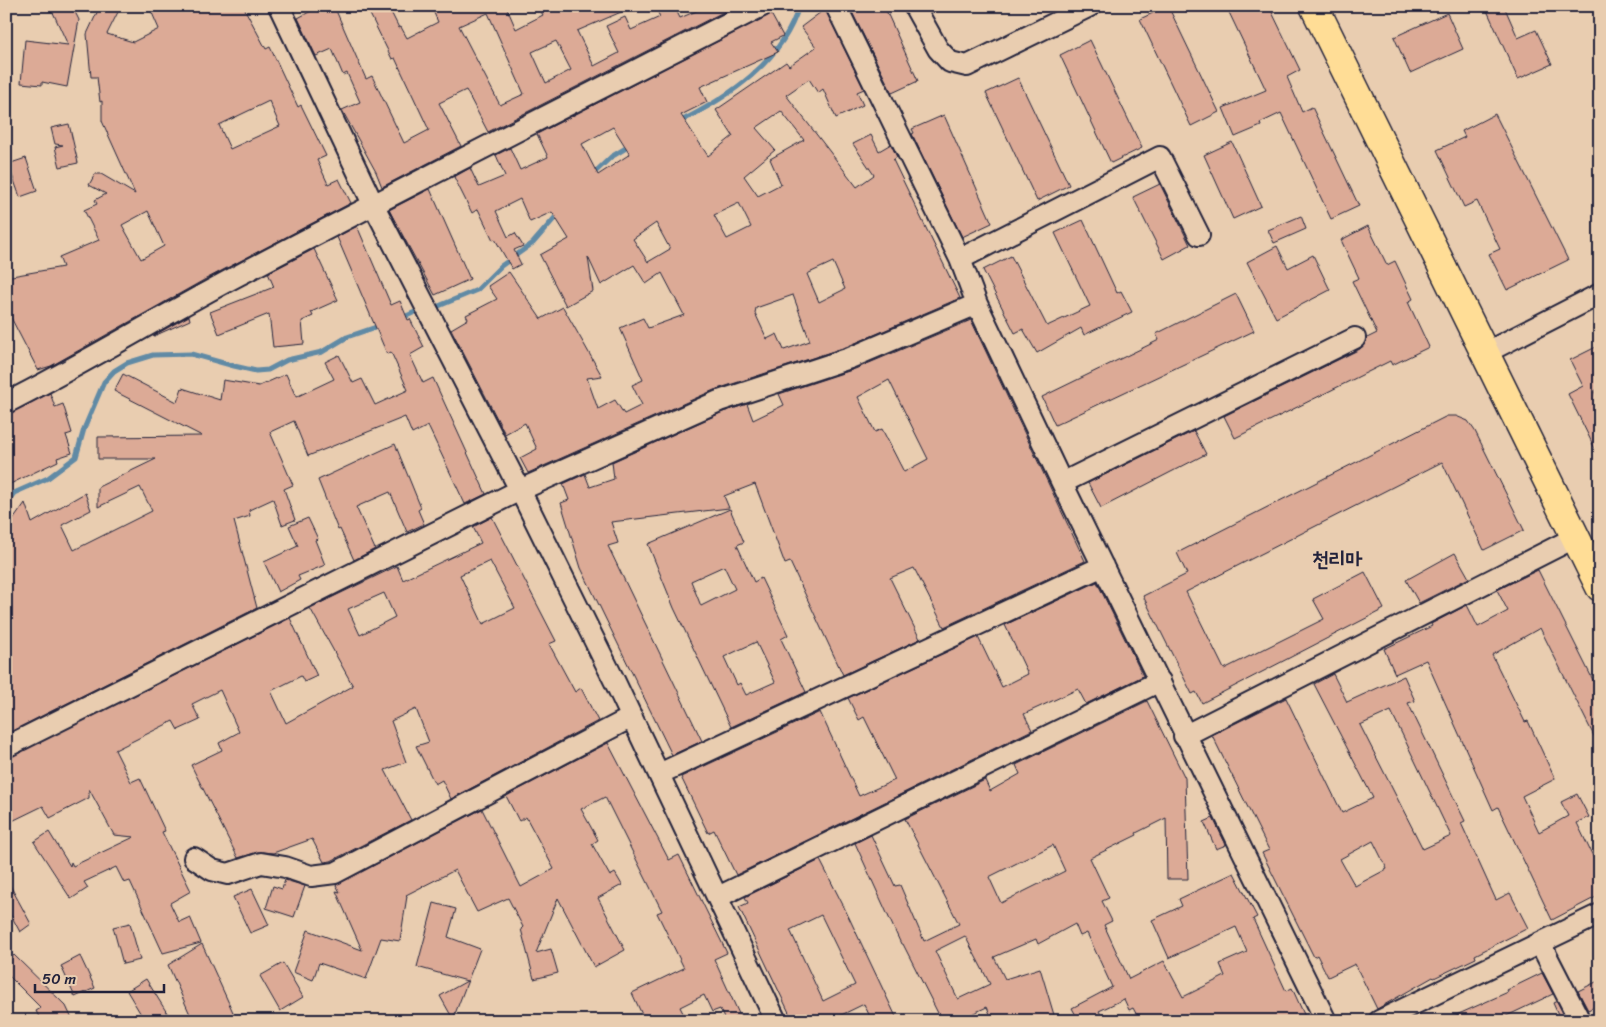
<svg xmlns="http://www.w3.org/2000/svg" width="1606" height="1027" font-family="Sriracha,'Poor Story',sans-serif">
  <rect width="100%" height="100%" fill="#e9cdb0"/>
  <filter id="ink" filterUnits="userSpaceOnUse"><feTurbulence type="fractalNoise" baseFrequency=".02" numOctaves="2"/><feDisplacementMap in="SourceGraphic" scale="10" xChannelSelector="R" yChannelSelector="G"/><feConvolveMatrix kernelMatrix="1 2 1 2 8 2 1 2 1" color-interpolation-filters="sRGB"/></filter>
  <g filter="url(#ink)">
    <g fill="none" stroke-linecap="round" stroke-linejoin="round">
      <path stroke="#608aa5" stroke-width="5" d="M679,122C729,97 782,62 799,6
        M592,175L611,157L631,145
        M434,308L477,290L501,266L533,243L559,213
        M402,318L415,312
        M6,504L14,493L48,478L76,457L84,429L104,382L114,371L127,363L153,355L191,354L234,366L256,371L268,370L287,360L322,352L347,337L382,325"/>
    </g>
    <path fill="#dcaa96" stroke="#22223b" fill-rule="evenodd" d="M50,6H72L79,20L67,87L42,82V85L21,83L25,40L68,45Z
      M100,6H121L107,34L133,42L159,29L149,6H243L266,49L270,47L298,107L301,105L326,156L317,160L328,184L339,179L351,203L204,280L51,366L38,370L6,308V277L63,267L59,257L99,240L84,210L97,204L95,200L106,194L89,185L95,174H101L135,194L102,121V101L100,102L97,77H91L87,34ZM269,101L280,126L230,149L219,125ZM148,211L164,246L141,259L122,225Z
      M309,6H334L366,79L372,76L404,143L429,130L395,58L392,59L366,6H388L399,28L401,27L407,38L438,22L431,6H506L516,29L543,15L538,6H635L577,31L594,66L619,53L606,26L625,17L631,30L660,17L655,6H674L680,18L708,6H730L731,8L488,132L466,90L439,103L461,146L382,187L376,172L342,110L360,102L347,73L343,75L332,49L316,56L298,18L311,11ZM488,13L524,94L500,105L459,26ZM556,41L571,70L546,83L532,52Z
      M849,6H884L918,81L892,93Z
      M1168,6L1219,112L1191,126L1140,19Z
      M1226,6H1269L1300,70L1287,77L1302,112L1312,107L1359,206L1331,219L1281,113L1260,123L1261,126L1235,137L1223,108L1266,90Z
      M1485,6H1504L1518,38L1536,30L1552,64L1518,79Z
      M825,9L864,89L857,92L863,105L836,118L823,89L818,93L809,79L786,95L857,187L874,175L853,144L871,135L879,151L891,144L897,157L893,160L960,298L846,347L714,390L528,473L520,458L537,449L525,423L505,434L451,329L468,319L466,315L497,299L488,286L509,272L541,319L563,307L602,376L587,378L598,409L615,400L624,414L642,405L632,385L643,380L620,328L643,318L648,328L684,315L662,273L646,284L634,265L601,285L588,257L593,291L566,306L540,255L569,239L552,212L530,222L520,199L496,211L508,237L515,233L523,246L514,250L521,264L512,269L495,239L493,240L478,209L472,213L454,177L470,168L479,187L505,176L496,155L510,148L520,170L548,157L537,134L771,14L783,36L771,42L778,52L700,87L707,102L681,115L708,156L733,136L716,110L786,62L789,66L816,47L801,27ZM781,111L804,140L770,159L781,184L758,196L744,176L775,150L756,128ZM613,127L630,154L598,175L582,144ZM739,203L751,227L727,239L714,215ZM656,223L670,249L648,262L633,239ZM833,262L845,289L819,302L807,274ZM793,295L810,341L784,350L777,334L767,339L755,313L756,308Z
      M1447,13L1463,49L1410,73L1394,37Z
      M1090,40L1142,148L1111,163L1060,55Z
      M1018,78L1069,185L1037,201L986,93Z
      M1495,114L1568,260L1507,290L1489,254L1500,249L1477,201L1464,207L1437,150L1465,137L1462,131Z
      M944,115L992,223L962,237L912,134L914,133L912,129Z
      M69,124L78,163L60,167L55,147L63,145L55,144L51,128Z
      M1232,142L1261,206L1233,219L1204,155Z
      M26,158L37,191L20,197L8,164Z
      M1160,184L1190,245L1164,259L1133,197Z
      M430,189L470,279L435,295L389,210Z
      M1301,216L1306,229L1274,243L1268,230Z
      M1083,220L1117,293L1121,291L1132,312L1084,335L1081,328L1037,353L1023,329L1015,333L983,270L1011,256L1047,326L1090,306L1055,233Z
      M357,226L391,305L400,301L408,320L410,319L424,347L410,355L423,383L433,378L486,494L465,504L428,426L412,434L405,417L308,456L294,421L270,432L293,485L284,489L295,520L282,525L273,499L249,510L250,516L234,521L257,608L6,734V530L25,503L32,523L85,493L91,510L62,525L74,550L152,511L140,487L98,507V487L156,459H98V437L202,436L114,391L123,374L177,402L182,388L220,400L223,380L259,386L286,374L296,397L334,379L325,362L339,355L353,383L362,379L375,405L408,390L391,352L387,354L337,237Z
      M1368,226L1387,265L1395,261L1413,299L1408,302L1429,347L1392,365L1390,361L1235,438L1224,416L1360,349L1367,338L1377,333L1352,281L1359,278L1341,240Z
      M1277,246L1288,268L1313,255L1330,290L1276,318L1247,262Z
      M314,249L338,300L311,312L313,316L302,321L304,344L273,347L269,314L219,334L210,312L274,287L268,273Z
      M1236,294L1254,331L1055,425L1042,397L1159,340L1156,334Z
      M189,316L190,320L154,336L158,333Z
      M971,320L1085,561L944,627L914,568L890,578L920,639L843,675L790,562L785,564L755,484L724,496L729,508L611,522L618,543L608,546L702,741L672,755L581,568L561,503L569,500L563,484L585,474L590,487L614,479L612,462L723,412L747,404L753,420L784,405L779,394L855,369ZM889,380L928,459L904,472L882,429L875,432L858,397Z
      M1600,345V388L1594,391L1600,404V459L1568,394L1583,386L1570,360Z
      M50,393L55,407L63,404L72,433L66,435L72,453L57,458L58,461L6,486V415Z
      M1447,416H1456L1468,421L1475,431L1524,530L1484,550L1442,462L1186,592L1224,669L1324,619L1313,599L1365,572L1384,609L1202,703L1196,692L1192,694L1143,596L1187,574L1177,553Z
      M1194,431L1206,454L1101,508L1088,483Z
      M395,444L421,508L418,510L424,524L407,532L390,492L356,507L375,549L354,560L340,529L338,530L318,480Z
      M730,509L744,542L737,545L754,582L761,578L788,635L781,639L806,692L731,727L674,608L648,544ZM724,566L735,589L701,606L691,581ZM756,642L775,682L746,695L740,683L737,685L724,657Z
      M492,517L556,641L549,644L575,692L581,688L598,721L451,799L442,780L435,784L416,746L429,742L416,709L391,721L406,762L385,770L411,820L331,861L324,862L312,839L273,853L258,852L238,858L191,765L222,750L219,743L239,732L220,690L192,704L200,720L178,730L173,721L115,750L131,782L140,778L165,831L162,832L191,891L170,903L179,922L190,917L201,943L163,953L130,881L124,883L116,867L84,882L88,888L71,899L34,842L49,832L70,866L71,862L73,866L134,837L114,835L89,789V798L50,818L43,806L6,824V759L290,618L317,676L304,682L301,676L271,691L286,723L353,686L310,608L397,566L403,580L481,543L473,527ZM490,561L515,608L483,624L460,575ZM384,593L395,617L360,635L348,609Z
      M308,518L318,539L315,540L325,565L298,576L300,580L278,592L264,562L298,546L289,526Z
      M1455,553L1469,578L1419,603L1406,580Z
      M1538,570L1600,694V748L1540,628L1492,655L1525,722L1528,721L1555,779L1522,796L1539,832L1568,816L1561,802L1577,794L1589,817L1577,823L1600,871V895L1552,920L1498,807L1493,810L1426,660L1395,674L1384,649L1432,626L1431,624L1467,605L1478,627L1508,611L1497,590Z
      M1097,582L1143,676L1086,704L1078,689L1024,714L1032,730L736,875L714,830L708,833L681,777L820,712L859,796L895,780L864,717L859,720L848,698L978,637L1002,687L1028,674L1005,625Z
      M1333,674L1347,702L1404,676L1415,701L1408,703L1465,821L1461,823L1496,900L1510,893L1528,928L1475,955L1476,958L1434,978L1433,977L1377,1009L1355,964L1328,977L1317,955L1314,957L1262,853L1269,850L1212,735L1286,698L1342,813L1373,798L1314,684ZM1391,711L1451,836L1423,849L1360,725ZM1373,841L1387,869L1355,886L1340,859Z
      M1147,701L1185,778L1188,879H1167L1166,818L1136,833L1137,835L1090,858L1109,898L1102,901L1112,921L1104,925L1129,979L1164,961L1183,997L1225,976L1220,964L1247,952L1236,927L1169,958L1152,920L1182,906L1179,899L1234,873L1257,917L1253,919L1286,991L1292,988L1307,1021H1140L1133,1008L1129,1010L1124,999L1099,1011L1104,1021H1079L1072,1008L1112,987L1087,933L1080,936L1075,924L1038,944L1036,939L994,957L1005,979L1040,968L1054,1015L1036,1021H993L987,1007L956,1021H942L903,944H901L855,843L871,835L895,886L900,885L924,941L959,924L905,819L985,780L990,791L1020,774L1016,765ZM1053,845L1065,871L1001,903L989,877ZM965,936L990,984L958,999L935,951Z
      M608,743L669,860L679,855L727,953L714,959L740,1016L725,1021L720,1009L712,1012L704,995L680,1007L687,1021H645L632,993L684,968L657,913L662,911L605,797L581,809L598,840L592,844L610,876L615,873L622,885L598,898L625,950L594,967L558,898L536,953L551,949L558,973L534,979L521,929L523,927L508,898L477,912L455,870L406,895L407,896L400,941L381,938L366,979L319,963L313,980L293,972L308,930L362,950L336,891L340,892L336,885L482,809L521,887L554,869L526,817L519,821L506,796Z
      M1213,818L1226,845L1216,849L1204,822Z
      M820,860L843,905L898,1021H872L864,1004L829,1021H793L739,907L748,903L745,897ZM821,915L855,985L823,1001L790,930Z
      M6,878L31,924L20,932L6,906Z
      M285,880L305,886L294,917L266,908L273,886L282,889Z
      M252,889L269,925L250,933L233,897Z
      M434,903L456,909L448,937L480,949L453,1019L440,996L467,981L417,967Z
      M130,923L140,960L123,964L113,927Z
      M202,944L237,1021H193L168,965Z
      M14,955L66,1006L73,1021H41L36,1011L41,1008L6,973V963Z
      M80,956L95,988L75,997L61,966Z
      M283,963L303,997L280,1011L260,976Z
      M1542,973L1553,994L1496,1021H1443L1508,992L1507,990Z
      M146,979L172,1021H145L127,991Z
      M1600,980V1004L1588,1010L1578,991Z
      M1557,1001L1566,1019L1561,1021L1553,1003Z"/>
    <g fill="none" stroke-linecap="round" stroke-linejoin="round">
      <defs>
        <path id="minor" d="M279,6L373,204L520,490L614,680L776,1021
          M836,6L960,259L977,304L1062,483L1326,1021
          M914,6L938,49L950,62L967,66L1090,6
          M960,259L1160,157L1199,235
          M1485,353L1600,294
          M6,403C86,363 161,316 239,275C413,183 588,95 762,6
          M1062,483L1355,338
          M1184,736L1576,537
          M6,747L520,490L719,401L850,358L977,304
          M659,774L1103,566
          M194,858L212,870L228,874L261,863L285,867L311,876L335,873L632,717
          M718,897L1160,681
          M1540,943L1580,1021
          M1379,1021L1600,914"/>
        <path id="primary" d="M1314,6L1600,587"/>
      </defs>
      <use href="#minor" stroke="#22223b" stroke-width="24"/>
      <use href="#primary" stroke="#22223b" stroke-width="31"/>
      <use href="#minor" stroke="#e9cdb0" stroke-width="20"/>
      <use href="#primary" stroke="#ffdd96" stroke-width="28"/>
    </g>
  </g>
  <g text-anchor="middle" stroke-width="5" stroke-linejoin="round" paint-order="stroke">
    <g font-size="21" font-weight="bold" fill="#22223b" stroke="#e9cdb0">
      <text x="1337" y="566">천리마</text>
    </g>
  </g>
  <rect width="1606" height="1027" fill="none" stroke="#e9cdb0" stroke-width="25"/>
  <rect x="12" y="12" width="1581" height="1002" fill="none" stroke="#22223b" stroke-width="2" filter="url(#ink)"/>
  <path d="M35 984v8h129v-8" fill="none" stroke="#22223b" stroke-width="2.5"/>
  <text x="42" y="984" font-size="15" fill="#22223b" stroke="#e9cdb0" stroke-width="4" paint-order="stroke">50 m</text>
</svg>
